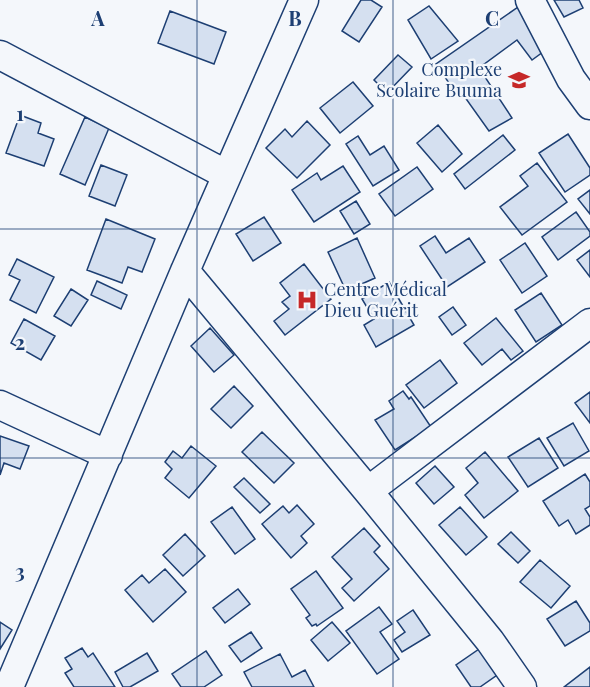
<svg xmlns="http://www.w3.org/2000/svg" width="590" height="687" font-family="'Playfair Display',serif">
  <rect width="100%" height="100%" fill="#f4f7fb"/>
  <path fill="#d5e0f0" stroke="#1d3f73" stroke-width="1.5" d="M361,0H371L382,7L359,42L342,31Z
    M554,0H579L583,8L564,17Z
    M521,5L547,49L532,60L517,40L479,68L512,118L489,131L457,86L453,89L436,64Z
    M429,6L458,41L431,59L408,20Z
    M170,11L226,32L214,64L158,43Z
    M398,55L412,67L387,93L374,80Z
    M353,82L373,106L340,133L320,108Z
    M20,115L41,123L38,133L54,139L44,166L6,153Z
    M85,117L109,128L85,185L60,174Z
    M307,121L330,145L297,178L266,148L285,129L292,137Z
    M438,125L462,154L442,172L417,143Z
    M568,134L590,168V175L565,192L539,153Z
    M503,135L515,150L465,189L454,174Z
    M358,136L370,155L384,146L399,170L373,186L346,144Z
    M537,163L567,202L522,235L500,207L528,186L520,176Z
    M101,165L127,175L115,206L89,196Z
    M343,166L360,192L314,222L292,190L317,173L321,180Z
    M417,167L433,189L395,216L379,194Z
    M590,190V214L578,199Z
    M356,201L370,224L354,234L340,211Z
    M576,212L590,232V236L558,260L542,237Z
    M264,217L281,243L253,261L236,234Z
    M106,219L155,239L142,272L128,267L122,283L87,270Z
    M435,236L446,253L469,238L485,262L447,287L420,246Z
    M357,238L375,278L346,291L328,252Z
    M525,243L547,276L522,293L500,260Z
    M590,250V277L577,260Z
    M17,259L54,277L36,313L10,300L20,280L9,275Z
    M304,264L331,299L285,335L274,321L289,309L282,302L290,296L280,283Z
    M304,264L331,299L285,335L274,321L289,309L282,302L290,296L280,283Z
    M97,281L127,295L121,309L91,295Z
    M389,282L414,325L376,347L364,325L374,319L362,299Z
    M71,289L88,300L71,326L54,316Z
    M541,293L562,325L536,342L515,310Z
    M453,307L466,325L452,335L439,317Z
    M496,318L523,351L511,360L502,349L482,365L464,343Z
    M24,319L55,336L41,360L11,343Z
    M210,328L234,355L214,372L191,346Z
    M440,360L457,383L424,408L406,385Z
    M234,386L253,406L231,428L211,409Z
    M403,391L409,399L411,397L431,427L395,450L375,420L394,409L389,401Z
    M590,392V423L575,403Z
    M573,423L589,451L564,466L547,438Z
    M262,432L294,463L274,483L242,452Z
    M0,436L29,446L20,469L4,463L0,475Z
    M539,438L558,468L528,487L508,457Z
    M191,446L216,466L189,498L165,478L172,469L165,462L173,451L182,458Z
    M485,452L518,491L484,518L465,495L478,483L466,468Z
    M435,466L454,487L434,504L416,483Z
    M585,474L590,482V506L585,509L590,517V525L576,534L568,520L559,526L543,501Z
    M244,478L270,504L260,513L234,487Z
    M297,505L314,524L301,536L307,543L291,558L262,524L283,506L289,513Z
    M232,507L255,539L235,554L211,522Z
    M460,507L487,537L466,555L439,525Z
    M364,528L380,546L374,552L389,569L354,601L342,588L352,579L332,557Z
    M511,532L530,551L518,563L498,544Z
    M185,534L205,556L183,576L163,555Z
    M540,560L570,586L551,608L520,582Z
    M165,569L186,592L153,622L125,590L142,575L149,583Z
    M316,571L343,608L317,626L316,624L312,626L306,618L310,615L291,589Z
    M238,589L250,604L225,623L213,608Z
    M576,601L590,623V631L565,646L547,619Z
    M379,607L392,624L380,632L399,659L377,674L346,631Z
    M413,610L430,635L402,652L394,640L405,632L397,621Z
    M0,622L12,630L0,649Z
    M332,622L350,643L328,661L311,640Z
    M251,632L262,648L241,662L229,646Z
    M482,647L500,673L480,687H471L456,665Z
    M82,648L88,657L93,653L115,687H74L65,673L72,669L65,658Z
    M206,651L222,675L204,687H181L172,674Z
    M147,653L158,671L130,687H123L115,672Z
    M280,654L292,677L305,670L314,687H252L244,672Z
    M590,667V687H564Z"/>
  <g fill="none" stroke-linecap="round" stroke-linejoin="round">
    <defs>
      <path id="street" d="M530,0L571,79L590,105
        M0,55L227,175
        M185,271L368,491L490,641L522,687
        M0,405L108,455
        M368,491L590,323
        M9,687L185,271L304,0"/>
    </defs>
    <use href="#street" stroke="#1d3f73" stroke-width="31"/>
    <use href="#street" stroke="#f4f7fb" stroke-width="28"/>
  </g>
  <path fill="none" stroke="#1d3f73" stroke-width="1.5" stroke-opacity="0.55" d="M197,0V687M393,0V687M0,229H590M0,458H590"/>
  <defs>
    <symbol id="school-bare" viewBox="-9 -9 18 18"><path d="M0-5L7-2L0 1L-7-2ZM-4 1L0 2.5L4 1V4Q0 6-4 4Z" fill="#c62828" stroke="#f4f7fb" stroke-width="2.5" paint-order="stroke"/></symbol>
    <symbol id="hospital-bare" viewBox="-9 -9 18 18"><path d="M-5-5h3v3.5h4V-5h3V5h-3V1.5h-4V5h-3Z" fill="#c62828" stroke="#f4f7fb" stroke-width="2.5" paint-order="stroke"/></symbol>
  </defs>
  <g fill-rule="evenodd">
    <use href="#school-bare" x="504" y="65" width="30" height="30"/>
    <use href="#hospital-bare" x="292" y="285" width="30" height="30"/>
  </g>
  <g text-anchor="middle" stroke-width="4.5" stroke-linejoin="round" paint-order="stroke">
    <g font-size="18" fill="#1d3f73" stroke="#f4f7fb" text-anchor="end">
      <text x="502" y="76">Complexe<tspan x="502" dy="21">Scolaire Buuma</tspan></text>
      <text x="324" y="296" text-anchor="start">Centre Médical<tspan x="324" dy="21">Dieu Guérit</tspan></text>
    </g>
  </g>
  <g font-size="20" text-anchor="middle" font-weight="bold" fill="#1d3f73" stroke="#f4f7fb" stroke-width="4.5" stroke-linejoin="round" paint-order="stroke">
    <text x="98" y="26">A</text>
    <text x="295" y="26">B</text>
    <text x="492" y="26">C</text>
    <text x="20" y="121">1</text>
    <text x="20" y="350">2</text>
    <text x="20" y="579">3</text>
  </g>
</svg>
